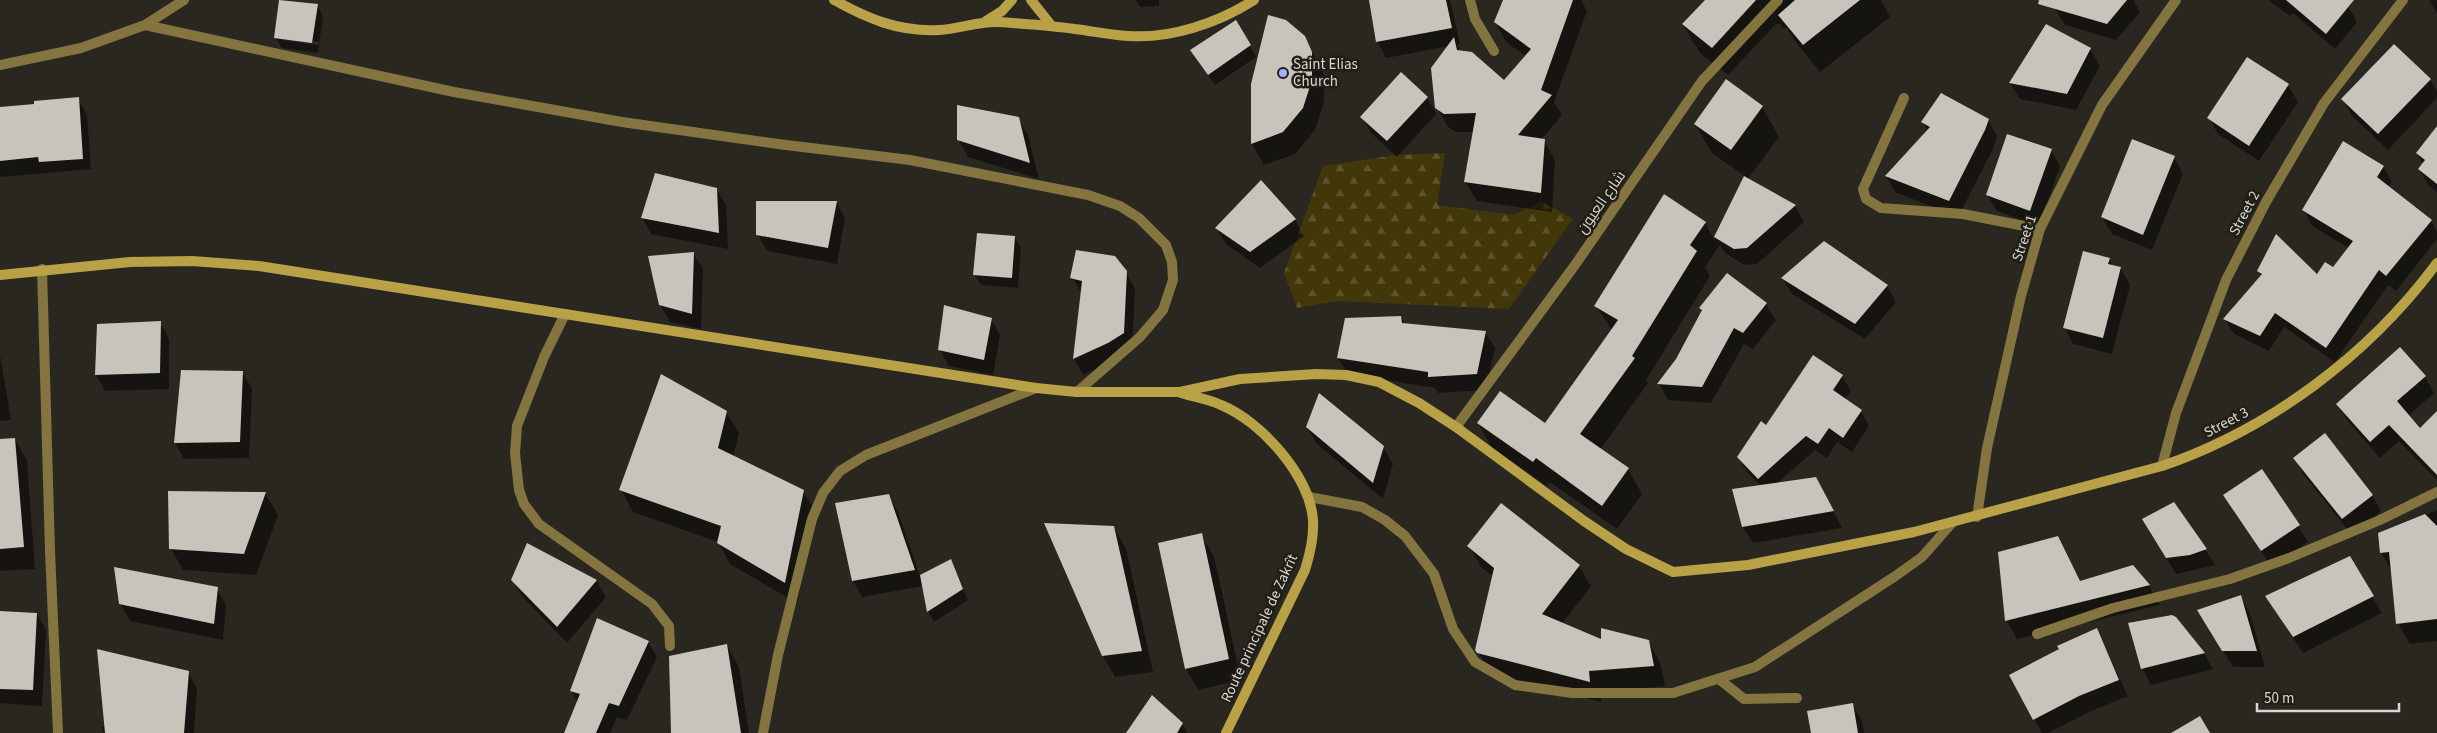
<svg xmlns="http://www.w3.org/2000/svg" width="2437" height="733" font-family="'Source Sans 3',Cairo,sans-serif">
  <defs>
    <pattern id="forest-firs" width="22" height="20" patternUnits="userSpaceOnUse" patternTransform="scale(1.25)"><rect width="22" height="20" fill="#423709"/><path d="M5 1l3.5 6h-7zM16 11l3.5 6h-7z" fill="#5d532c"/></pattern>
  </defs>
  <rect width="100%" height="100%" fill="#292720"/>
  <path fill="url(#forest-firs)" d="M1445,153L1437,205L1514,215L1541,201L1573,219L1509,309L1338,301L1297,308L1284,273L1323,166L1396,155Z"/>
  <path fill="#0007" fill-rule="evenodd" d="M1136,0H1159V6L1140,7Z
    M1370,0H1450L1460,44L1457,45L1461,52L1504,82L1526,56L1506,42L1495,22L1505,0H1581L1587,11L1554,102L1562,115L1541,140L1544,141L1555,160L1552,212L1477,201L1465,182L1474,132H1456L1448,127L1437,108L1449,46L1386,58L1377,41Z
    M1707,0H1881L1890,17L1820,72L1794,40L1786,27L1784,29L1780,24H1776L1728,75L1700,53L1683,25Z
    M2060,0H2133L2140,12L2116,40L2065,25L2055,9Z
    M2268,0H2340L2348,6L2357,22L2335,49L2293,13L2290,16Z
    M2429,0H2437V13Z
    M317,5L323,16L318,53L282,48L275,37ZM281,37L319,42L318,45L281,40Z
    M1236,22L1256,57L1215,85L1198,61Z
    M2047,26L2090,49L2100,66L2076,110L2020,99L2010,83Z
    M1304,37L1324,75V102L1315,130L1295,154L1264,165L1252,144L1253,84Z
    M2248,58L2288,85L2298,102L2259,161L2218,134L2209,118Z
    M2430,79L2437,92V98L2388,150L2352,116L2343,100Z
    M1427,97L1436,114L1397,157L1371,133L1362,117Z
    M78,98L87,115L91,169L0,177V108Z
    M1762,107L1779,137L1747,180L1795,206L1804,222L1757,264L1744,265L1725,253L1720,245L1705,267L1710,276L1646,380L1648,383L1600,450L1628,469L1642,494L1617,529L1550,482L1547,486L1492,448L1478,423L1545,425L1612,331L1596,306L1705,223L1714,239L1746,177L1712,153L1695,124Z
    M1018,119L1028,135L1039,179L968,157L959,140Z
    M1988,120L1997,136L1994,147L1958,217L1895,192L1886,176L1928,131L1923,122Z
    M2437,128V192L2429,186L2419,169L2423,164L2417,153Z
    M2051,150L2060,166L2039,226L1997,211L1987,195Z
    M2174,157L2183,174L2152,250L2112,234L2102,217Z
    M2383,166L2392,182L2389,187L2431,221L2437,232V239L2396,291L2388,285L2335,362L2284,327L2269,351L2234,334L2225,319L2262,277L2259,271L2317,276L2333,268L2349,248L2312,226L2304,210Z
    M1261,182L1295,220L1304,236L1260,268L1226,244L1216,228Z
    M716,189L726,205L728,249L651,234L642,217Z
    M836,202L845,218L837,264L767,251L758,235Z
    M1014,237L1021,248L1018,288L981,285L975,275Z
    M693,253L703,269L701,329L670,322L660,305Z
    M2109,259L2113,267L2121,269L2130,285L2112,354L2073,344L2064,327Z
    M1126,272L1135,289L1132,349L1117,360L1083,375L1074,359L1082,294L1072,277Z
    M1782,278L1887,286L1896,302L1865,339L1792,294Z
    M1766,304L1776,320L1753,349L1744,344L1711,403L1668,400L1659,384L1677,359L1702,311L1701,309Z
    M1401,317L1405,324L1485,332L1495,348L1486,390L1438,393L1435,388L1348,374L1338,358Z
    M991,319L1000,335L993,375L949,366L940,350Z
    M160,322L169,339V389L105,391L96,375Z
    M0,355L11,420L0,421Z
    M242,372L252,388L249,458L184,459L175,443Z
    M1842,376L1851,391L1844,400L1861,411L1869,426L1852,452L1837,442L1827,458L1815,450L1776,484L1825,495L1842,528L1753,543L1743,527L1733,490L1761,486L1747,472L1738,457L1766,427Z
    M2425,377L2434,393L2408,416L2420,429L2437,413V480L2399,441L2380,458L2347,420L2338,404Z
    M726,412L739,433L733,457L803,491L816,513L797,603L730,564L718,542L633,512L621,490Z
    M1307,427L1383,447L1393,464L1383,499L1317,444Z
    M15,439L27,461L35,569L0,571V441Z
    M2295,458L2372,495L2381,511L2352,535L2304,475Z
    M265,493L278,515L256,575L183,570L171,549Z
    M889,496L898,512L920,576L950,560L968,600L934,622L928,611L923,586L862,597L853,581Z
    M1501,505L1579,566L1591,586L1562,624L1602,641H1648L1660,662L1665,686L1600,692L1601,702L1491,674L1477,650L1494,577L1481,567L1469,546Z
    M2437,510V641L2410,644L2398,623L2393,573L2381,553L2380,534Z
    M2234,511L2298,526L2308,542L2271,566Z
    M1113,527L1126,548L1153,672L1115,677L1103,656Z
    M1201,535L1214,556L1241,680L1198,690L1186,669Z
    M2153,536L2205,549L2215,565L2176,574Z
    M2057,537L2081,582L2133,566L2149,586L2160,605L2017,639L2006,620Z
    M2349,558L2382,613L2303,653L2266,597Z
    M512,579L596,580L606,597L567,643L522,596Z
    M217,589L226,605L223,640L130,621L120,604Z
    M2241,597L2250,613L2265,667H2233L2208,627Z
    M0,612L37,614L46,630L42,706L0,703Z
    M2096,630L2128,696L2089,712L2048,733H2042L2034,719L2061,650Z
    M648,642L657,657L627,720L617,717L610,733H565L578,703L572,691Z
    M727,646L739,667L749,733H672Z
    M2204,653L2213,669L2151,685L2142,668Z
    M188,672L197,689L194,733H104L101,726L106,727Z
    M1853,705L1862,721L1864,733H1812Z
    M1182,723L1187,733H1127Z"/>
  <path fill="#c6c4bb" d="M279,0L318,4L312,43L274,38Z
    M1369,0H1446L1452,28L1376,42Z
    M1503,0H1573L1541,90L1552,95L1518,135L1545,139L1541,193L1464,182L1476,113L1444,114L1435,108L1431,68L1454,37L1457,50L1472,52L1504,80L1531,49L1494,22Z
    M1705,0H1756L1712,48L1682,24Z
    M1795,0H1860L1803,45L1778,15Z
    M2039,0H2127L2107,24L2038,4Z
    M2286,0H2354L2326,34Z
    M1268,15L1286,20L1305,36L1312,52V80L1303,108L1283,132L1251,144V84Z
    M1236,20L1251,45L1208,75L1190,50Z
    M2046,24L2091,48L2067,94L2009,83Z
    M2394,44L2431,79L2378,134L2341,99Z
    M2247,57L2289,84L2249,146L2207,118Z
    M1401,72L1428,97L1387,141L1360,117Z
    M1726,79L1763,106L1731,150L1694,124Z
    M1941,93L1989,119L1985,130L1949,201L1885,176L1930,127L1921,122Z
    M79,97L83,159L39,162L38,157L0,161V107L34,104V101Z
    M957,105L1019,117L1030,163L957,140Z
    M2437,126V184L2418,169L2425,160L2416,153Z
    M2007,134L2052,149L2030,211L1986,195Z
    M2132,139L2175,156L2143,235L2101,217Z
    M2343,141L2384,166L2377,177L2432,220L2386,276L2379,270L2326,348L2275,313L2260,336L2223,319L2262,274L2257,271L2276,234L2317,274L2325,262L2333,267L2353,241L2302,210Z
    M655,173L717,188L719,233L641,218Z
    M1744,176L1796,205L1747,248L1734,249L1714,237Z
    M1261,180L1296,219L1250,252L1215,228Z
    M1664,194L1706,222L1690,245L1697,251L1632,356L1635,358L1580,434L1629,468L1602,506L1536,458L1533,462L1477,423L1500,391L1545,423L1618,320L1594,306Z
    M756,201H837L828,248L756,235Z
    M977,233L1015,236L1012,278L973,275Z
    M1824,241L1888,285L1855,324L1781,278Z
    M1076,250L1115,256L1127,271L1124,333L1108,343L1073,359L1082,281L1070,278Z
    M2083,251L2110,258L2108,264L2121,267L2103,338L2063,328Z
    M694,252L692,314L659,305L648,256Z
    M1727,273L1767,303L1743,333L1734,328L1702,387L1657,384L1676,359L1702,310L1699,308Z
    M944,305L992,318L984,360L938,350Z
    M1401,316L1402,323L1486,331L1477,374L1428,377V372L1337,358L1345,318Z
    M161,321L160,373L95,375L97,324Z
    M2400,347L2426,376L2397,401L2420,428L2437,411V475L2389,425L2370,442L2336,404Z
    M1813,355L1843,375L1833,390L1862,410L1843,438L1829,428L1818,444L1806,436L1758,479L1737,457L1761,421L1766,425Z
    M181,370L243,371L240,442L174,443Z
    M661,374L727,411L718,448L804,490L785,583L717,543L721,526L619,490Z
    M1319,393L1384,446L1373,483L1306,427Z
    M2325,433L2373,495L2342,519L2293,458Z
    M15,438L24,547L0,549V439Z
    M2262,469L2300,525L2261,551L2223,495Z
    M1816,477L1834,511L1742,527L1732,489Z
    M168,491L266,492L244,554L169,549Z
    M889,494L915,570L852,581L835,503Z
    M2174,502L2207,549L2190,555L2166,558L2142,519Z
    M1501,503L1580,565L1542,614L1601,639V628L1649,640L1654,666L1589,671L1590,682L1477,653L1475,650L1494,568L1467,546Z
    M2425,514L2437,526V619L2396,624L2389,552L2380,553L2378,533Z
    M1044,523L1114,526L1142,651L1102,656Z
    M1202,533L1229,659L1185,669L1158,543Z
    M2058,536L2080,581L2133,565L2150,585L2005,621L1998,552Z
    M527,543L597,580L557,627L511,580Z
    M2350,556L2374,596L2293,637L2265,596Z
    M951,559L963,589L927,612L920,575Z
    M114,567L218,587L214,624L119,604Z
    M2241,595L2257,651H2222L2197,610Z
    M0,611L37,613L33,690L0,689Z
    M2172,615L2176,617L2205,653L2141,669L2128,623Z
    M597,618L649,641L619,706L609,703L596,733H564L580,694L570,691Z
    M2097,628L2119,680L2079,696L2033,720L2009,675L2059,649L2057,646Z
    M727,644L741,733H671L669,656Z
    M97,649L189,671L184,733H105Z
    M1152,695L1183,723L1177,733H1126Z
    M1853,703L1858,733H1811L1807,711Z
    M2200,716L2210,733H2171Z"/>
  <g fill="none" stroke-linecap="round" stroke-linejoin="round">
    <path stroke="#847540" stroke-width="10" d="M565,314L544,357L517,426L515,453L519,490L524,504L539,524L652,604L669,626L670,646
      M1719,679L1744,699L1797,698"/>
    <path stroke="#847540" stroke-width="10" d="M1470,0L1475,19L1494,51
      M145,25L454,92L622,122L778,144L910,160L1088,195L1120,206L1139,218L1166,245L1172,262L1173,280L1163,310L1140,337L1077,392
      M0,65L81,48L145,25L184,0
      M1904,98L1863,189L1866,199L1881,208L1963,214L2040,229
      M42,269L50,551L58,733
      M1456,427L1575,265L1702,81L1778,0
      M2162,466L2176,413L2226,280L2266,202L2324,103L2403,0
      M1309,497L1362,507L1385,520L1405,536L1434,574L1453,629L1475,662L1515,685L1572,693H1673L1755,667L1894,577L1922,557L1952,523
      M1977,517L1987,448L2021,296L2040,229L2102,105L2176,0
      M2037,634L2113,608L2230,579L2289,558L2380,520L2437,492
      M763,733L778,655L812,519L823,493L840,471L866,455L1036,388"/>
    <path stroke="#b9a147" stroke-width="10" d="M834,0C868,19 899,32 939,30C959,29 978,21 999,22C1024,24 1050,25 1075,29C1092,31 1110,35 1128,36C1171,39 1218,23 1254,0
      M1031,0L1051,25
      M986,21L1002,11L1012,0
      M0,275L130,262L192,261L259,266L1036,388L1077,392H1180L1240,379L1316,374L1346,375L1379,382L1419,403L1456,427L1584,521L1626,549L1673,572L1748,565L1914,532L2162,466C2270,429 2369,355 2437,263
      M1181,393C1194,397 1208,399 1221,405C1261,421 1311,477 1313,521C1314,538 1310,554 1305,570L1226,733"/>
  </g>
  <circle fill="#a2b2fd" stroke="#201e17" stroke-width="2" cx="1283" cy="73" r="5"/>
  <g text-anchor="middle" stroke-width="5" stroke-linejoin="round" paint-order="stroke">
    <g font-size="15" fill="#dad8d4" stroke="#201e17" text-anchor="start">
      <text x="1293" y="69">Saint Elias<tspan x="1293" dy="17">Church</tspan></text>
    </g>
    <g font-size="15" fill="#dad8d4" stroke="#201e17">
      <text transform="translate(1601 202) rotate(-55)" y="5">شارع العيون</text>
      <text transform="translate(2244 213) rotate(-62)" y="5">Street 2</text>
      <text transform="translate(2024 238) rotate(-71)" y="5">Street 1</text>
      <text transform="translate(2226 422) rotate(-28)" y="5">Street 3</text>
      <text transform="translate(1259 628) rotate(-65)" y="5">Route principale de Zakrît</text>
    </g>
  </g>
  <path d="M2257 703v8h142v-8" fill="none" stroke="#dad8d4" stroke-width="2.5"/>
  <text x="2264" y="703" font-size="15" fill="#dad8d4" stroke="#201e17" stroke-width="4" paint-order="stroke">50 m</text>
</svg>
